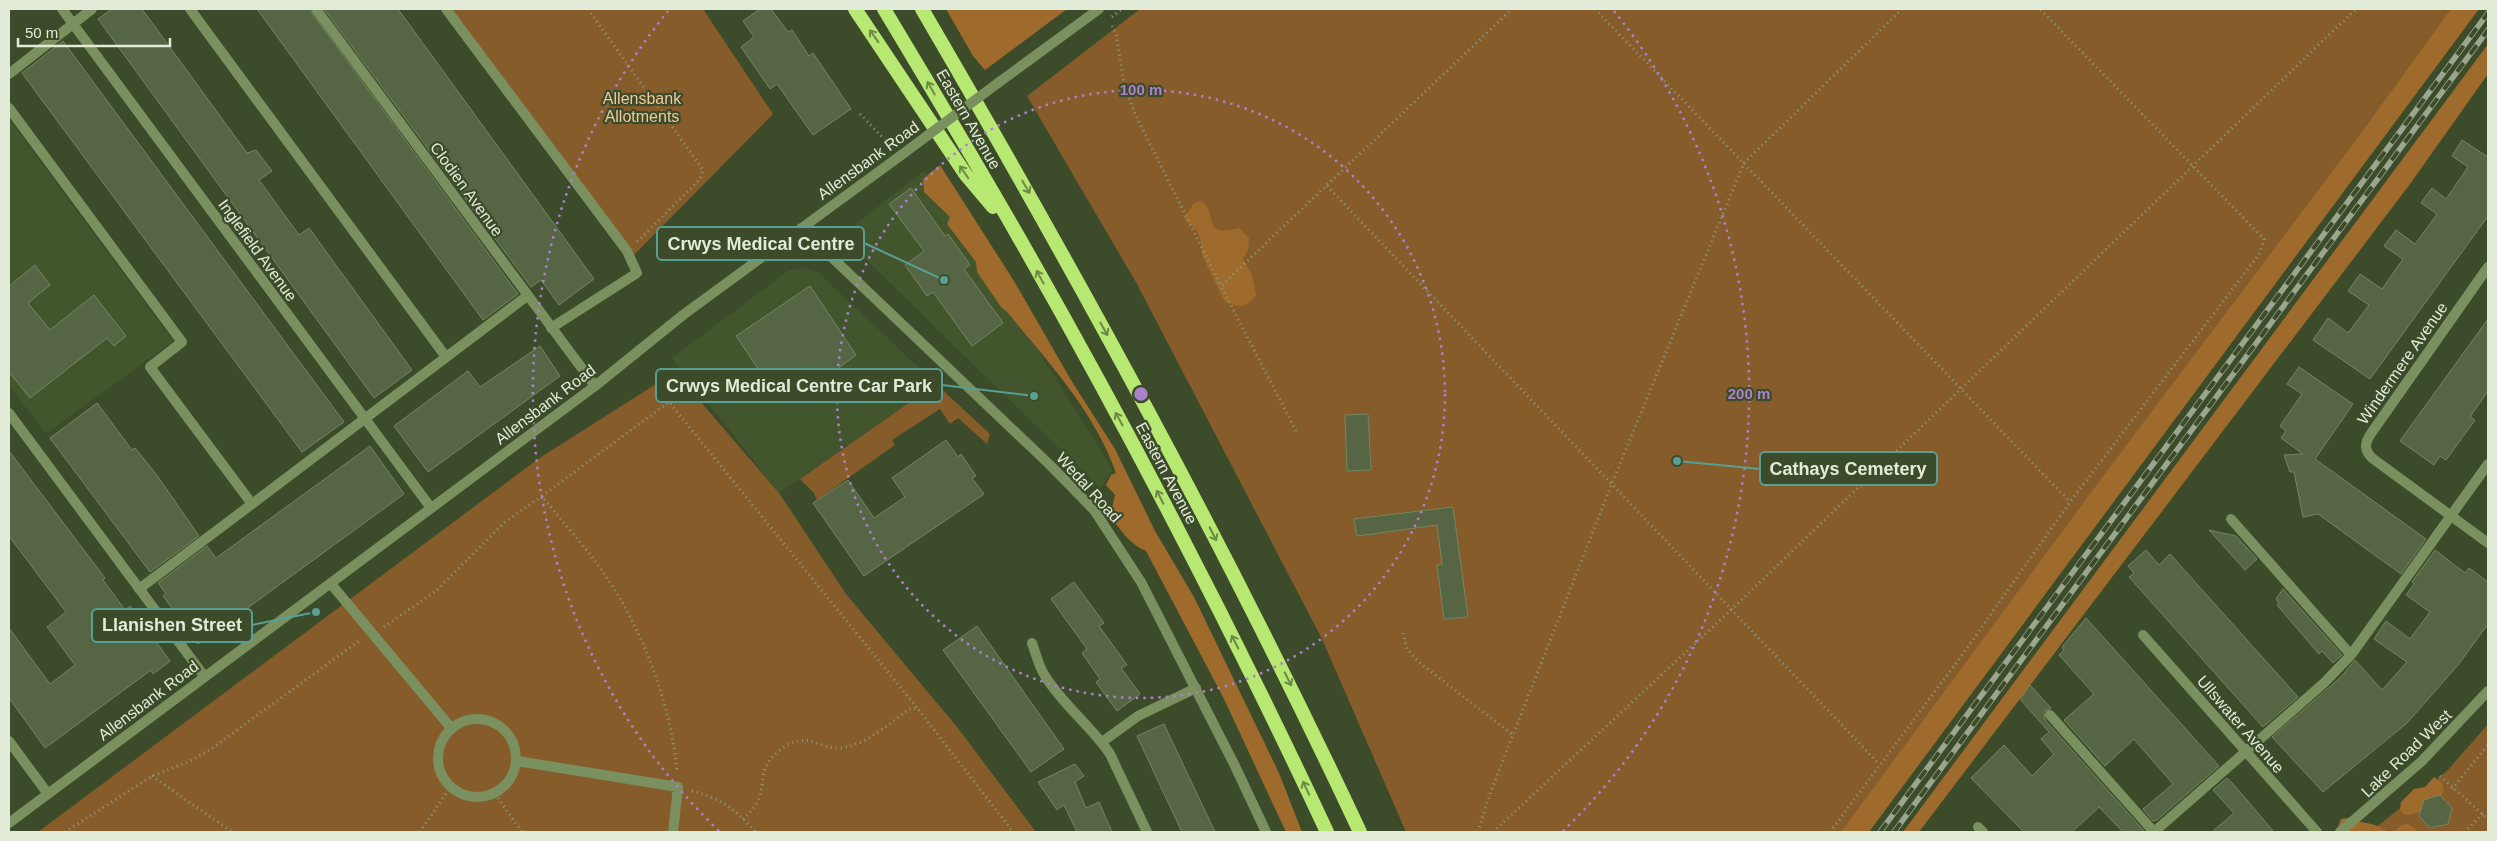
<svg xmlns="http://www.w3.org/2000/svg" width="2497" height="841" font-family="Helvetica,sans-serif">
  <rect width="100%" height="100%" fill="#3c4b2a"/>
  <path fill="#43552d" d="M9,119L173,341L46,434L9,385Z
    M925,170L1113,470L1100,488L850,244V237L857,223Z
    M802,267L818,272L936,384L779,493L672,358L788,271Z"/>
  <path fill="#865c2a" d="M449,9H703L773,114L633,256Z
    M1140,9H2461L1849,832H1406L1322,639L1137,284L1027,96Z
    M675,372L779,493L846,594L957,727L1036,832H38L538,459Z
    M936,384L990,434L987,444L958,418L950,424L940,409L892,440L895,445L817,500L814,493L800,479Z
    M2488,724V832H2370L2447,771Z"/>
  <path fill="#9e6b2c" d="M946,9H1067L985,70L973,56Z
    M2451,9H2479L1869,832H1841L2095,487L2359,136Z
    M2488,44V74L2410,184L1919,832H1903Z
    M940,165L1014,281L1071,380L1115,449L1155,531L1194,597L1279,773L1302,832H1286L1224,699L1146,551C1130,545 1120,529 1110,516L1115,495L1106,485L1111,475L1116,473C1095,412 1048,362 1008,313L1001,307L977,272L976,262L947,224L950,217L924,192L923,179Z
    M1201,201C1220,214 1199,238 1239,228L1249,238L1248,249L1243,259L1252,275L1256,295C1247,308 1240,308 1225,302L1202,255L1201,240L1197,231L1184,218L1194,203Z
    M2434,777L2442,783L2444,790L2440,797L2430,796V803L2424,811L2408,815L2403,814L2400,810L2401,802L2414,789L2425,787Z
    M2348,818C2361,824 2377,822 2388,832H2336L2341,819Z
    M2408,824L2419,832H2393L2401,825Z"/>
  <path fill="#566644" stroke="#758662" d="M112,9H142L247,153L256,150L272,171L259,180L299,235L309,228L412,370L374,398L98,19Z
    M257,9H309L518,294L483,320Z
    M324,9H398L594,279L559,305L541,280L531,287Z
    M760,9H771L788,32L792,30L809,56L813,53L851,109L813,135L777,84L770,89L741,47L754,37L743,21Z
    M63,41L344,422L302,452L22,73Z
    M2462,140L2488,157V216L2370,379L2313,340L2328,318L2348,333L2369,305L2348,291L2360,274L2382,289L2403,259L2384,246L2396,230L2415,244L2419,239L2437,214L2421,203L2432,188L2446,199L2468,167L2452,156Z
    M911,188L945,236L948,234L970,265L964,269L1003,323L972,346L933,292L927,296L905,265L924,251L889,204Z
    M35,265L50,285L28,303L50,330L94,295L126,336L114,346L107,338L30,398L9,372V286Z
    M810,286L856,355L824,379L822,377L806,388L793,369L769,385L736,336Z
    M2488,319V391L2470,417L2475,420L2446,460L2440,456L2434,465L2400,441Z
    M540,346L560,376L428,472L394,426L468,371L480,387Z
    M2299,367L2353,404L2315,459L2426,539L2401,574L2318,514L2303,517L2294,472H2290L2284,455L2303,454L2281,438L2286,431L2280,426L2302,394L2287,384Z
    M97,403L132,450L135,448L156,474L199,536L150,572L50,438Z
    M1368,414L1371,470L1347,471L1345,415Z
    M946,440L958,457L961,454L976,476L972,478L984,494L864,576L813,503L848,480L874,518L905,497L892,478Z
    M370,446L404,494L198,644L163,596L166,594L158,583L207,546L216,558Z
    M9,451L105,578L103,580L125,610L130,606L170,661L153,674L151,670L45,748L9,698V628L50,684L75,665L47,627L66,612L9,536Z
    M1453,507L1468,617L1444,619L1437,565L1442,564L1437,525L1357,536L1354,519Z
    M2209,530L2236,536L2257,559L2245,570Z
    M2146,550L2159,565L2170,554L2298,697L2263,727L2129,577L2134,573L2128,566Z
    M2435,550L2465,573L2469,568L2488,582V624L2458,665L2407,723L2323,792L2272,737L2341,677L2355,660L2382,690L2407,662L2374,639L2386,621L2410,639L2430,612L2406,595L2414,584L2412,582Z
    M1074,582L1104,623L1099,626L1127,665L1121,668L1140,694L1117,711L1096,682L1100,679L1082,653L1087,649L1051,599Z
    M2283,589L2342,655L2333,663L2322,651L2319,654L2277,605L2279,603L2276,599Z
    M2086,618L2219,766L2157,820L2153,821L2143,809L2173,784L2134,739L2105,766L2064,720L2094,694L2059,655L2064,650L2062,647Z
    M977,626L1064,749L1031,772L943,650Z
    M2030,685L2051,708L2044,712L2045,720L2145,832H2123L2099,807L2072,832H2024L1971,778L2004,745L2032,776L2054,754L2041,739L2049,732L2020,699Z
    M1164,724L1215,832H1182L1137,736Z
    M1075,764L1084,776L1075,782L1086,808L1099,802L1112,832H1077L1064,805L1057,810L1038,782Z
    M2227,778L2234,785L2274,832H2212L2234,813L2213,790Z
    M2440,795L2452,808L2448,824L2430,828L2419,816L2424,800Z"/>
  <g fill="none" stroke-linecap="round" stroke-linejoin="round">
    <path stroke="#8f9b81" stroke-width="3" stroke-dasharray="1 4" stroke-linecap="butt" d="M588,9L703,170L700,179L637,242
      M1595,9L2070,502
      M1112,17L1122,9
      M1112,26L1116,33L1124,84L1135,114L1221,286
      M860,114L891,146
      M1327,186L1879,764
      M1296,431L1221,286L1512,9
      M542,496L669,402L918,709
      M384,627L436,591L505,522L542,496C561,520 582,543 600,568C641,624 671,703 677,772
      M1403,633L1407,649L1421,664L1512,734
      M152,776L232,832
      M2440,776L2488,819
      M2452,789L2488,745
      M692,791C720,798 736,809 755,832
      M495,794L522,832
      M743,819C749,813 756,807 759,798C766,777 758,768 780,750C808,728 819,751 842,748C868,744 889,723 911,708L918,709L1013,832
      M65,832L152,776L190,761L211,749L359,641
      M420,832L450,787
      M1478,832L1491,791L1612,483L1744,163L1902,9
      M1493,832L1731,610L2356,9
      M1830,832L1960,658L2070,502L2260,253L2264,239L2040,9
      M2464,832L2483,814"/>
    <path stroke="#7a915f" stroke-width="10" d="M190,9L446,357
      M446,9L627,251L637,273L551,328
      M9,74L92,9
      M9,108L182,342L150,367L252,504L139,589
      M252,504L527,296
      M2231,519L2351,655
      M331,584L452,729
      M2050,715L2154,832
      M438 758a39 39 0 1 1 78 0a39 39 0 1 1-78 0Z
      M517,761L678,787L673,832
      M2154,832L2324,683L2351,655L2488,464"/>
    <path stroke="#7a915f" stroke-width="10" d="M62,9L431,508
      M316,9L595,386
      M2488,267L2372,432C2365,442 2363,449 2372,458L2488,543
      M9,413L204,676
      M2143,635L2317,832
      M1032,643C1036,654 1039,667 1045,676C1063,705 1091,726 1110,754L1147,832
      M9,741L48,794
      M1102,742L1138,716L1196,688
      M1978,827L1983,832"/>
    <path stroke="#7a915f" stroke-width="10" d="M998,83L1099,9
      M801,228L1050,465L1094,510L1141,582L1235,766L1266,832
      M9,823L595,386L683,315L900,156
      M2340,832L2422,761L2488,691"/>
    <path stroke="#b6e872" stroke-width="14" d="M855,9L966,175L993,207
      M884,9C929,84 974,159 1018,236C1129,430 1232,629 1327,832
      M922,9C1079,278 1228,550 1360,832"/>
    <defs>
      <path id="rail" d="M1880,832L2488,13
        M1894,832L2488,30"/>
    </defs>
    <use href="#rail" stroke="#9aa68d" stroke-width="5.5"/>
    <use href="#rail" stroke="#3c4b2a" stroke-width="4" stroke-dasharray="11" stroke-linecap="butt"/>
    <path stroke="#7a915f" stroke-width="10" d="M900,156L998,83"/>
  </g>
  <defs><path id="oneway-shaft" d="M-6 0H5M1.5-3L5.5 0L1.5 3" fill="none" stroke-width="1.6" stroke-linecap="round" stroke-linejoin="round" transform="scale(1.25)"/></defs>
  <g stroke="#6d8a47">
    <use href="#oneway-shaft" transform="translate(874 36) rotate(-125)"/>
    <use href="#oneway-shaft" transform="translate(931 88) rotate(-120)"/>
    <use href="#oneway-shaft" transform="translate(964 172) rotate(-125)"/>
    <use href="#oneway-shaft" transform="translate(1026 187) rotate(60)"/>
    <use href="#oneway-shaft" transform="translate(1040 277) rotate(-119)"/>
    <use href="#oneway-shaft" transform="translate(1104 329) rotate(61)"/>
    <use href="#oneway-shaft" transform="translate(1119 419) rotate(-119)"/>
    <use href="#oneway-shaft" transform="translate(1160 497) rotate(-117)"/>
    <use href="#oneway-shaft" transform="translate(1213 534) rotate(63)"/>
    <use href="#oneway-shaft" transform="translate(1235 642) rotate(-117)"/>
    <use href="#oneway-shaft" transform="translate(1288 679) rotate(63)"/>
    <use href="#oneway-shaft" transform="translate(1306 788) rotate(-115)"/>
  </g>
  <g fill="none" stroke="#a982ca" stroke-width="2.5" stroke-dasharray="2.5 5">
    <circle cx="1141" cy="394" r="304"/>
    <path d="M719 831A608 608 0 0 1 668 11M1614 11A608 608 0 0 1 1563 831"/>
  </g>
  <g text-anchor="middle" stroke-width="4.5" stroke-linejoin="round" paint-order="stroke">
    <g font-size="16" fill="#f3c798" stroke="#3c4b2a">
      <text x="642" y="104">Allensbank<tspan x="642" dy="18">Allotments</tspan></text>
    </g>
    <g font-size="16" fill="#e2ebd8" stroke="#3c4b2a">
      <text transform="translate(969 119) rotate(60)" y="6">Eastern Avenue</text>
      <text transform="translate(868 160) rotate(-36)" y="6">Allensbank Road</text>
      <text transform="translate(467 189) rotate(54)" y="6">Clodien Avenue</text>
      <text transform="translate(258 250) rotate(54)" y="6">Inglefield Avenue</text>
      <text transform="translate(2402 363) rotate(-55)" y="6">Windermere Avenue</text>
      <text transform="translate(545 404) rotate(-37)" y="6">Allensbank Road</text>
      <text transform="translate(1167 473) rotate(62)" y="6">Eastern Avenue</text>
      <text transform="translate(1089 487) rotate(48)" y="6">Wedal Road</text>
      <text transform="translate(148 700) rotate(-37)" y="6">Allensbank Road</text>
      <text transform="translate(2241 724) rotate(49)" y="6">Ullswater Avenue</text>
      <text transform="translate(2406 753) rotate(-44)" y="6">Lake Road West</text>
    </g>
  </g>
  <circle cx="1141" cy="394" r="8" fill="#a982ca" stroke="#3c4b2a" stroke-width="2.5"/>
  <g font-size="15" text-anchor="middle" font-weight="bold" fill="#a982ca" stroke="#3c4b2a" stroke-width="4.5" stroke-linejoin="round" paint-order="stroke">
    <text x="1141" y="95">100 m</text>
    <text x="1749" y="399">200 m</text>
  </g>
  <path fill="none" stroke="#599f93" stroke-width="2" d="M944 280L864 243M1034 396L942 385M1677 461L1760 469M316 612L252 625"/>
  <g fill="#599f93" stroke="#3c4b2a" stroke-width="2">
    <circle cx="944" cy="280" r="5"/>
    <circle cx="1034" cy="396" r="5"/>
    <circle cx="1677" cy="461" r="5"/>
    <circle cx="316" cy="612" r="5"/>
  </g>
  <g fill="#3c4b2a" stroke="#599f93" stroke-width="2">
    <rect x="657" y="227" width="207" height="33" rx="5"/>
    <rect x="656" y="369" width="286" height="33" rx="5"/>
    <rect x="1760" y="452" width="177" height="33" rx="5"/>
    <rect x="92" y="609" width="160" height="33" rx="5"/>
  </g>
  <g font-size="18" text-anchor="middle" font-weight="bold" fill="#e2ebd8">
    <text x="761" y="250">Crwys Medical Centre</text>
    <text x="799" y="392">Crwys Medical Centre Car Park</text>
    <text x="1848" y="475">Cathays Cemetery</text>
    <text x="172" y="631">Llanishen Street</text>
  </g>
  <rect width="2497" height="841" fill="none" stroke="#e2ebd8" stroke-width="20"/>
  <path d="M18 38v8h152v-8" fill="none" stroke="#e2ebd8" stroke-width="2.5"/>
  <text x="25" y="38" font-size="15" fill="#e2ebd8" stroke="#3c4b2a" stroke-width="4" paint-order="stroke">50 m</text>
</svg>
